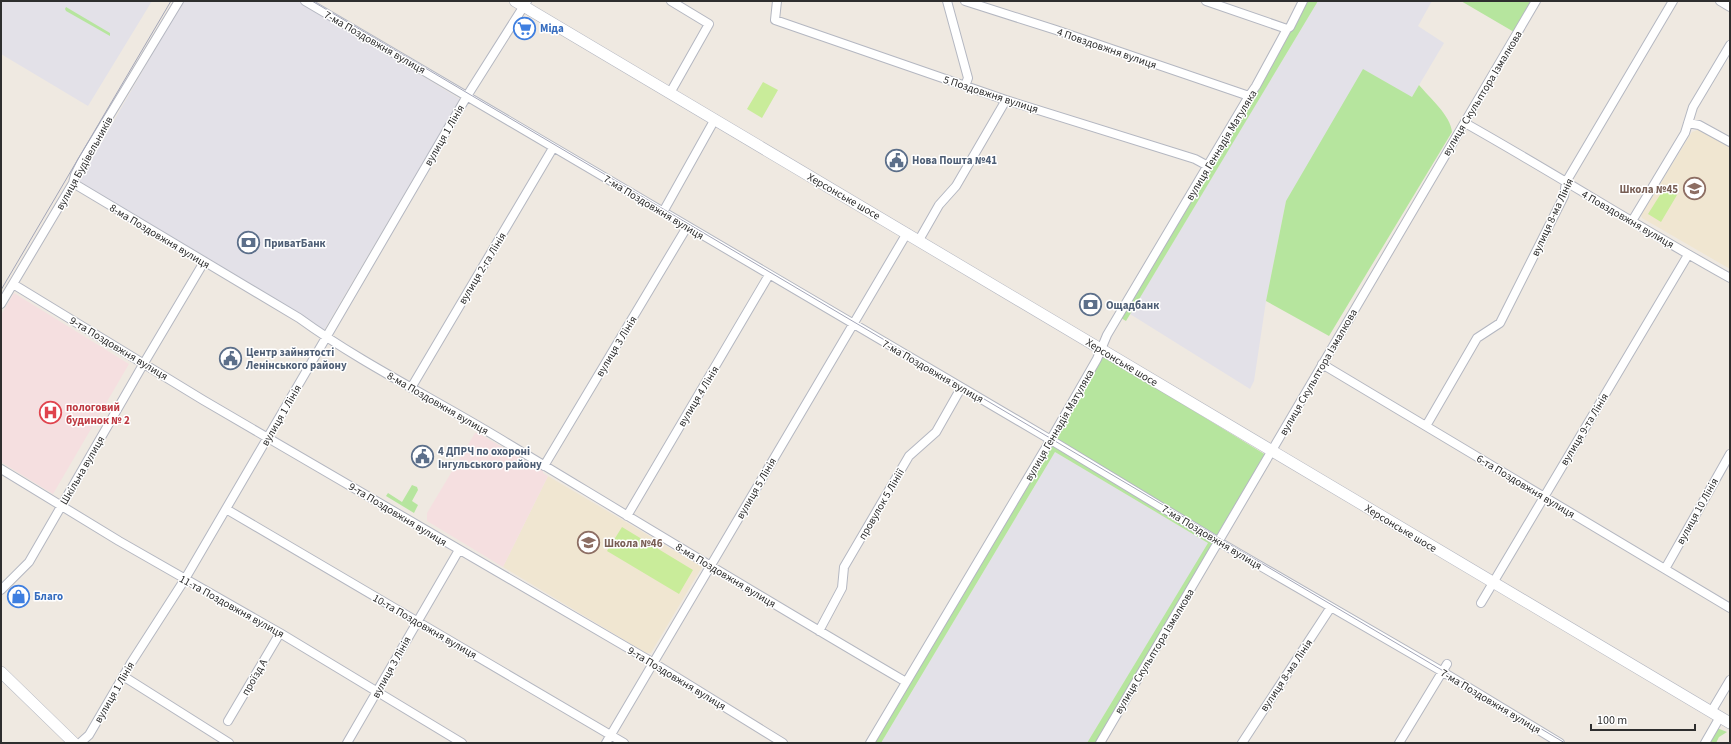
<svg xmlns="http://www.w3.org/2000/svg" width="1731" height="744" font-family="'Source Sans 3',sans-serif">
  <rect width="100%" height="100%" fill="#efe9e1"/>
  <path fill="#e3e1e8" d="M1,1H152L88,106L1,54Z
    M183,1H299L460,99L324,330L79,181Z
    M1318,1H1432L1418,26L1444,43L1412,97L1286,201L1266,301L1254,381L1250,389L1130,314Z
    M1055,452L1208,543L1197,563L1087,743H881Z"/>
  <path fill="#f0e6d1" d="M1700,129L1730,147V269L1642,218L1641,215L1692,132Z
    M548,476L702,567L651,653H646L503,567Z"/>
  <path fill="#f5dfe0" d="M14,293L129,364L53,494L1,462V315Z
    M475,433H478L543,471V473L548,476L503,567L427,521V513Z"/>
  <path fill="#b6e59e" d="M1305,1H1318L1126,321L1121,318Z
    M1461,1H1533L1514,32Z
    M66,7L110,33V36L66,11L65,9Z
    M1363,69L1412,97L1419,85C1429,97 1451,116 1452,132L1329,336L1266,301L1286,201Z
    M1102,358H1107L1266,455L1096,743H1087L1208,543L1055,452L881,743H873Z
    M412,485L417,487L418,490L412,501L418,505L414,513L386,496L388,493L402,502Z
    M1717,728L1727,732L1719,737L1716,743H1708Z"/>
  <path fill="#c9ec9a" d="M763,82L778,90L762,118L747,109Z
    M1665,187L1677,195L1661,222L1648,214Z
    M622,527L693,570L679,594L607,551Z"/>
  <g fill="none" stroke-linecap="round" stroke-linejoin="round">
    <defs>
      <path id="minor" d="M305,1L1051,440L1219,542L1443,672L1560,743
        M777,1L775,20L1006,100L1195,159L1208,166
        M947,1L968,78L965,86
        M965,1L1056,30L1249,96
        M1206,1L1287,29
        M1720,1L1730,7
        M670,93L709,24L671,1
        M1465,123C1554,173 1640,228 1730,278
        M1688,123L1699,125L1730,142
        M73,183L299,318C361,363 431,397 497,437C633,519 769,602 906,682
        M663,212L715,119
        M1632,221L1685,133L1693,107L1730,45
        M919,240L939,205L956,186L1006,100
        M13,284L203,400L652,662L783,743
        M1,304L73,183L75,175L82,161L179,1
        M1322,364L1730,608
        M411,388L553,148
        M1426,426L1477,338L1500,323L1564,196L1566,182L1673,1
        M544,466L687,227
        M1,469L119,541L280,633L462,743
        M226,509L624,743
        M627,516L769,275
        M1665,569L1730,454
        M1,590L29,562L144,363L204,262
        M1481,603L1688,255
        M819,631L842,588L844,567L909,456L936,432L961,388
        M123,676L229,743
        M1711,712L1730,680
        M228,721L280,633
        M80,743L89,735L131,663L185,579L467,96L527,1
        M347,743L459,550
        M606,743L907,233
        M870,743L1051,439L1097,359L1107,335L1249,96L1256,86L1287,29L1290,27L1303,1
        M1100,743L1536,1
        M1242,743L1331,607
        M1399,743L1447,664
        M1705,743L1720,717"/>
      <path id="secondary" d="M515,1L1730,723
        M1,672L74,743"/>
    </defs>
    <use href="#minor" stroke="#b4b7c1" stroke-width="10"/>
    <use href="#secondary" stroke="#b4b7c1" stroke-width="12"/>
    <use href="#minor" stroke="#fff" stroke-width="8"/>
    <use href="#secondary" stroke="#fff" stroke-width="11"/>
    <path stroke="#a3a6b8" stroke-width="1" d="M312,1L1565,743
      M1,290L171,1"/>
  </g>
  <defs>
    <symbol id="supermarket-ring" viewBox="-11 -11 22 22"><circle r="9.5" fill="#fff" stroke="#3f7fe0" stroke-width="1.5"/><path d="M-6-5.5h2.5l.6 2H6L4.5 2H-2.5L-4.4-4H-6ZM-1.5 3.2a1.3 1.3 0 1 0 .1 0ZM3 3.2a1.3 1.3 0 1 0 .1 0Z" fill="#3f7fe0"/></symbol>
    <symbol id="civic-ring" viewBox="-11 -11 22 22"><circle r="9.5" fill="#fff" stroke="#5c6f8a" stroke-width="1.5"/><path d="M-.6-6.5H3V-4.5H.6V-3L4-1V1h2V6H-6V1h2V-1L-.6-3ZM-1.2 2.5V6h2.4V2.5Z" fill="#5c6f8a"/></symbol>
    <symbol id="school-ring" viewBox="-11 -11 22 22"><circle r="9.5" fill="#fff" stroke="#8d6e63" stroke-width="1.5"/><path d="M0-5L7-2L0 1L-7-2ZM-4 1L0 2.5L4 1V4Q0 6-4 4Z" fill="#8d6e63"/></symbol>
    <symbol id="bank-ring" viewBox="-11 -11 22 22"><circle r="9.5" fill="#fff" stroke="#5c6f8a" stroke-width="1.5"/><path d="M-6-4H6V4H-6ZM0-2.3a2.3 2.3 0 1 0 0 4.6a2.3 2.3 0 1 0 0-4.6Z" fill="#5c6f8a"/></symbol>
    <symbol id="hospital-ring" viewBox="-11 -11 22 22"><circle r="9.5" fill="#fff" stroke="#e0444e" stroke-width="1.5"/><path d="M-5-5h3v3.5h4V-5h3V5h-3V1.5h-4V5h-3Z" fill="#e0444e"/></symbol>
    <symbol id="shop-ring" viewBox="-11 -11 22 22"><circle r="9.5" fill="#fff" stroke="#3f7fe0" stroke-width="1.5"/><path d="M-5-2.5h2.3a2.7 3.5 0 0 1 5.4 0H5L5.5 6h-11ZM-1.5-2.5h3a1.5 2.3 0 0 0-3 0Z" fill="#3f7fe0"/></symbol>
  </defs>
  <g fill-rule="evenodd">
    <use href="#supermarket-ring" x="512" y="16" width="25" height="25"/>
    <use href="#civic-ring" x="884" y="148" width="25" height="25"/>
    <use href="#school-ring" x="1682" y="176" width="25" height="25"/>
    <use href="#bank-ring" x="236" y="230" width="25" height="25"/>
    <use href="#bank-ring" x="1078" y="292" width="25" height="25"/>
    <use href="#civic-ring" x="218" y="346" width="25" height="25"/>
    <use href="#hospital-ring" x="38" y="400" width="25" height="25"/>
    <use href="#civic-ring" x="410" y="444" width="25" height="25"/>
    <use href="#school-ring" x="576" y="530" width="25" height="25"/>
    <use href="#shop-ring" x="6" y="584" width="25" height="25"/>
  </g>
  <g text-anchor="middle" stroke-width="3" stroke-linejoin="round" paint-order="stroke">
    <g font-size="11" font-weight="bold" fill="#366cbe" stroke="#fff" text-anchor="start">
      <text x="540" y="32">Міда</text>
      <text x="34" y="600">Благо</text>
    </g>
    <g font-size="11" fill="#2e2e2e" stroke="#fff">
      <text transform="translate(375 42) rotate(30)" y="4">7-ма Поздовжня вулиця</text>
      <text transform="translate(1107 48) rotate(19)" y="4">4 Повздовжня вулиця</text>
      <text transform="translate(1482 93) rotate(-59)" y="4">вулиця Скульптора Ізмалкова</text>
      <text transform="translate(991 94) rotate(18)" y="4">5 Поздовжня вулиця</text>
      <text transform="translate(444 135) rotate(-60)" y="4">вулиця 1 Лінія</text>
      <text transform="translate(1221 145) rotate(-59)" y="4">вулиця Геннадія Матуляка</text>
      <text transform="translate(84 163) rotate(-61)" y="4">вулиця Будівельників</text>
      <text transform="translate(844 196) rotate(30)" y="4">Херсонське шосе</text>
      <text transform="translate(654 207) rotate(31)" y="4">7-ма Поздовжня вулиця</text>
      <text transform="translate(1552 217) rotate(-65)" y="4">вулиця 8-ма Лінія</text>
      <text transform="translate(1628 219) rotate(30)" y="4">4 Повздовжня вулиця</text>
      <text transform="translate(160 236) rotate(31)" y="4">8-ма Поздовжня вулиця</text>
      <text transform="translate(482 268) rotate(-59)" y="4">вулиця 2-га Лінія</text>
      <text transform="translate(616 346) rotate(-59)" y="4">вулиця 3 Лінія</text>
      <text transform="translate(119 348) rotate(31)" y="4">9-та Поздовжня вулиця</text>
      <text transform="translate(1122 362) rotate(31)" y="4">Херсонське шосе</text>
      <text transform="translate(933 371) rotate(30)" y="4">7-ма Поздовжня вулиця</text>
      <text transform="translate(1318 372) rotate(-60)" y="4">вулиця Скульптора Ізмалкова</text>
      <text transform="translate(698 396) rotate(-59)" y="4">вулиця 4 Лінія</text>
      <text transform="translate(438 403) rotate(30)" y="4">8-ма Поздовжня вулиця</text>
      <text transform="translate(281 415) rotate(-60)" y="4">вулиця 1 Лінія</text>
      <text transform="translate(1059 425) rotate(-60)" y="4">вулиця Геннадія Матуляка</text>
      <text transform="translate(1584 429) rotate(-59)" y="4">вулиця 9-та Лінія</text>
      <text transform="translate(82 470) rotate(-60)" y="4">Шкільна вулиця</text>
      <text transform="translate(1526 486) rotate(31)" y="4">6-та Поздовжня вулиця</text>
      <text transform="translate(756 488) rotate(-60)" y="4">вулиця 5 Лінія</text>
      <text transform="translate(881 504) rotate(-60)" y="4">провулок 5 Лініії</text>
      <text transform="translate(1697 511) rotate(-61)" y="4">вулиця 10 Лінія</text>
      <text transform="translate(398 514) rotate(31)" y="4">9-та Поздовжня вулиця</text>
      <text transform="translate(1401 528) rotate(31)" y="4">Херсонське шосе</text>
      <text transform="translate(1212 537) rotate(31)" y="4">7-ма Поздовжня вулиця</text>
      <text transform="translate(726 575) rotate(31)" y="4">8-ма Поздовжня вулиця</text>
      <text transform="translate(232 606) rotate(29)" y="4">11-та Поздовжня вулиця</text>
      <text transform="translate(425 626) rotate(30)" y="4">10-та Поздовжня вулиця</text>
      <text transform="translate(1154 651) rotate(-59)" y="4">вулиця Скульптора Ізмалкова</text>
      <text transform="translate(391 667) rotate(-61)" y="4">вулиця 3 Лінія</text>
      <text transform="translate(1286 675) rotate(-56)" y="4">вулиця 8-ма Лінія</text>
      <text transform="translate(254 677) rotate(-60)" y="4">проїзд А</text>
      <text transform="translate(677 678) rotate(31)" y="4">9-та Поздовжня вулиця</text>
      <text transform="translate(114 692) rotate(-60)" y="4">вулиця 1 Лінія</text>
      <text transform="translate(1491 701) rotate(31)" y="4">7-ма Поздовжня вулиця</text>
    </g>
    <g font-size="11" font-weight="bold" fill="#4e5e75" stroke="#fff" text-anchor="start">
      <text x="912" y="164">Нова Пошта №41</text>
      <text x="264" y="247">ПриватБанк</text>
      <text x="1106" y="309">Ощадбанк</text>
      <text x="246" y="356">Центр зайнятості<tspan x="246" dy="13">Ленінського району</tspan></text>
      <text x="438" y="455">4 ДПРЧ по охороні<tspan x="438" dy="13">Інгульського району</tspan></text>
    </g>
    <g font-size="11" font-weight="bold" fill="#785e54" stroke="#fff" text-anchor="end">
      <text x="1678" y="193">Школа №45</text>
      <text x="604" y="547" text-anchor="start">Школа №46</text>
    </g>
    <g font-size="11" font-weight="bold" fill="#be3a42" stroke="#fff" text-anchor="start">
      <text x="66" y="411">пологовий<tspan x="66" dy="13">будинок № 2</tspan></text>
    </g>
  </g>
  <rect width="1731" height="744" fill="none" stroke="#2e2e2e" stroke-width="4"/>
  <path d="M1591 724v6h104v-6" fill="none" stroke="#2e2e2e" stroke-width="2"/>
  <text x="1597" y="724" font-size="12" fill="#2e2e2e" stroke="#ffffff" stroke-width="3" paint-order="stroke">100 m</text>
</svg>
